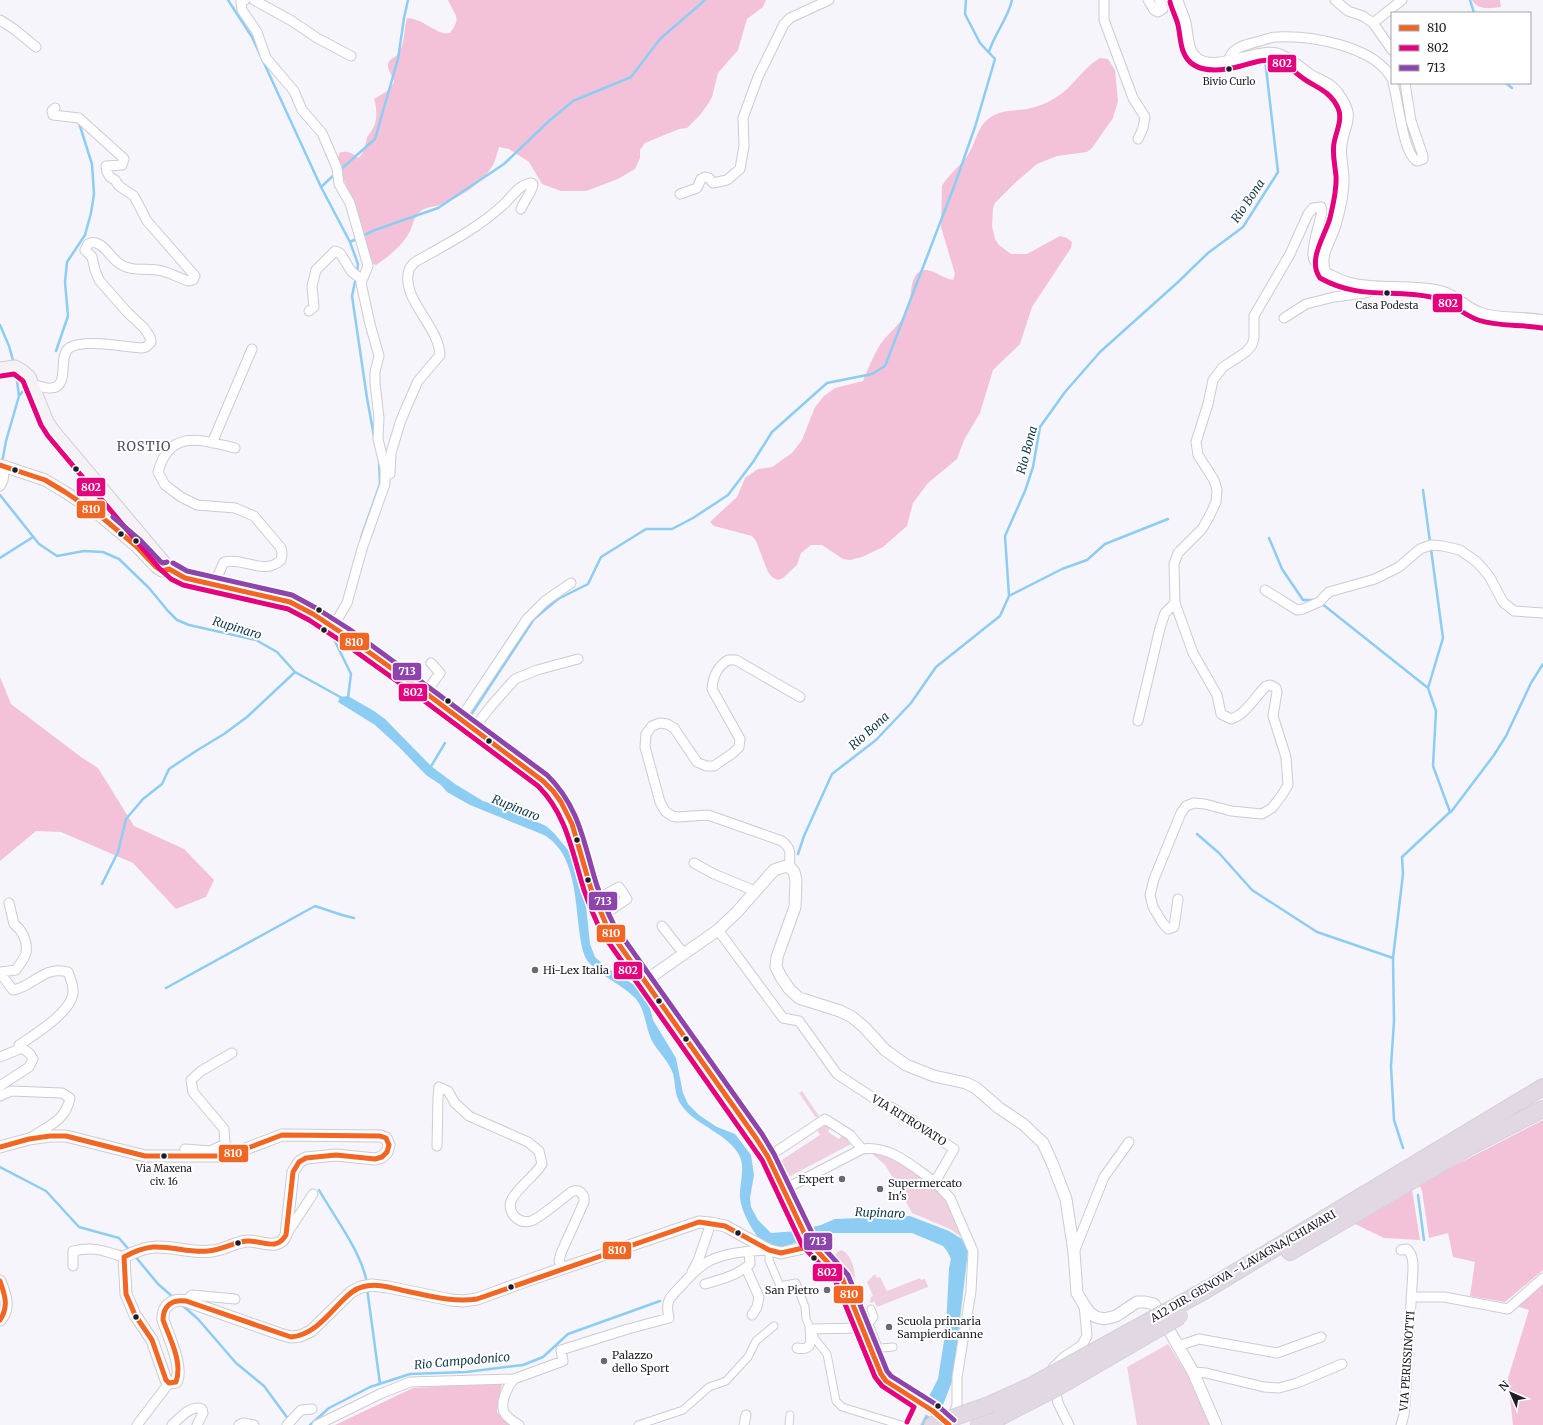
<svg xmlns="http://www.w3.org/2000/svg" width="1543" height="1425" font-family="Merriweather,serif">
  <rect width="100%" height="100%" fill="#f6f5fb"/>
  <path fill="#efd0df" d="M802,1091L819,1116L816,1118L799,1093Z
    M828,1124L831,1126L828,1132L839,1139L843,1134L851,1144L785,1179L777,1163L820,1135L817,1130Z
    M870,1152L889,1154L939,1190L946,1198L963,1238L950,1229L912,1213L895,1181L885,1165Z
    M842,1250C852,1255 858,1275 853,1285L835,1257L837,1252Z
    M875,1274L877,1278L880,1277L887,1291L920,1278L921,1280L925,1279L928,1287L877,1307L874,1301L872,1303L870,1302L871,1297L873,1296L867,1282Z
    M1168,1344L1187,1374L1210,1425H1137L1127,1367Z"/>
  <path fill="#f3c2d9" d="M448,0H766L763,7L747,19L738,50L718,73L712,97L708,104L700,115L687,128L679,129L645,143L640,150V158L635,169L618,179L586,191H561L542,184L529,162L509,149L499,147C497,153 496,159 493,165C483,183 459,198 440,205C433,207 425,207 420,212C413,217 413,227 409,233C402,246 388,257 376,265L373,264L365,242L358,212L340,171L338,159L339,153C347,150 352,153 358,158C364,154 365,146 367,138C368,135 370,133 372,130C378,121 377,109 374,99L389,90L394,82C393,76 387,70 388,64C389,59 394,58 397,55C406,44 403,31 407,18C423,18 437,36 450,33C462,17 455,16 448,0Z
    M1472,0H1500L1501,7C1491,8 1478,11 1472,0Z
    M1100,58L1108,59L1115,70L1118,101L1113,118L1092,148L1087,152L1057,156L1037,164L1016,182L995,203L993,208L992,226L995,239L999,245L1011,254H1027L1060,236L1067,238L1072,242L1071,248L1032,307L1020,344L993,370L980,413L964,440L957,459L928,483L913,503L907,526L883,547L862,557L850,560L843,559L822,545H811L801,553L797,565L783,578L778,580L772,577L768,572L756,541L752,536L714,526L710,522L737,497L745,478L758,469L772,467L792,453L802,440L815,407L824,396L835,388L863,381C868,369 873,356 880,345C886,335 906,319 908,309C912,299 909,279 919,272C930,265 942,279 953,280L955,274L941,227L942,186C948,175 958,168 966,158C978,141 976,121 999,113C1011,109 1024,111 1035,107C1042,105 1049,102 1055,98C1073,88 1082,68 1100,58Z
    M0,677L11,704L81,757L98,768L134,826L184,849L214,880L206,897L176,909L133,863L61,832L36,831L0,861Z
    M1543,1120V1270L1505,1302L1470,1296L1475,1262L1453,1257L1448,1233L1429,1238L1422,1191L1419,1184Z
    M1412,1189L1420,1240L1384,1238L1353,1223Z
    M1543,1283V1425H1513L1508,1378L1529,1310L1516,1306Z
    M502,1383L497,1412L510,1425H335L413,1388Z"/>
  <path fill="#8dcdf3" d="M348,696L374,711L385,719L431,766L455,784L483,801L509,809L546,826L554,833L573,856L579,868L585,896L590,944L595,957L607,968L642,990L647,997L653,1020L676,1058L683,1093L688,1104L699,1115L717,1127L735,1134L751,1155L754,1175L750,1198L751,1207L758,1220L771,1233L797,1231L821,1225L835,1219L910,1216L949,1231L962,1239L968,1251L953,1379L943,1405L933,1425H919L927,1400L938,1379L946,1328L949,1268L951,1259L947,1251L943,1246L912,1233H834L819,1235L776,1249C770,1246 762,1242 758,1237C750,1227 739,1207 740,1193C740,1182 745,1168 740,1157C730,1134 696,1126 682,1106C674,1096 676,1085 673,1074C669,1061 658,1052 652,1041C645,1027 646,1011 636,999C624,985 588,970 584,954C573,918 582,857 544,835L470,805L447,792L441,785L426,775L399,747L375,725L338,702L340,697Z"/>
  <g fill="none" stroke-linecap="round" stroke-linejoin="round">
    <path stroke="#8dcdf3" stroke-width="2.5" d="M228,0L252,37L321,187L350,242L358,264L357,272
      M1470,0L1474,13
      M989,52C994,34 1008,19 1012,0
      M1506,83L1512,88
      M340,170L375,139L398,59L404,18L408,0
      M321,187L335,174
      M350,242L375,230L438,208L504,164L550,120L573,101L631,77L660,39L705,0
      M356,277L352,296L367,398L374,436
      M0,325L9,346L14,364
      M56,351L68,316L65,282L67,262L85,235L91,213L94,194L92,164L79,123
      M19,396L28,385
      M2,463L6,441L19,396L16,373
      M1423,490L1443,638L1428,688
      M0,495L39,544L57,556L84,551L103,552L119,559L149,588L168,611L177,620L189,625L256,640L277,652L295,672L342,698
      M361,538L380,484L379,461
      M1269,538L1282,569L1303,600H1317
      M0,558L33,537
      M1009,596L1062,569L1087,560L1105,544L1168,519
      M1321,603L1428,688L1436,711L1433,766L1450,812L1402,857L1403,874L1393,958L1394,1021L1391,1066L1394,1120L1403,1148
      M331,633L351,674L348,698
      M471,715L534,619L558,599L588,584L601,557L646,529H672L693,518L728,495L753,462L772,432L827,383L872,374L885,366L955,184L975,127L995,59L980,43L965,14L966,0
      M430,768L445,743
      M1451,812L1494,755L1506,736L1531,683L1543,664
      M1197,834L1219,853L1252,890L1317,932L1393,958
      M798,854L804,836L832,774L876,740L911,703L936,667L1000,616L1009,596L1005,536L1025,491L1033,467L1040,427L1065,392L1100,352L1177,283L1208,253L1243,227L1278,172L1265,59
      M102,884L118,852L126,819L143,799L162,784L169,769L196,751L224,734L247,717L295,672
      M166,988L315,906L342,915L354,918
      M0,1167L46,1191L79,1227L119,1238L130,1251
      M319,1190C335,1218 361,1251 367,1283
      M1418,1195L1424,1240
      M134,1255L158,1284L174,1298
      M367,1288L380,1384
      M182,1305L198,1319L236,1363L264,1386L289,1420
      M310,1425L329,1408L370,1387L410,1374L466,1372L523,1365L543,1357L568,1334L660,1301"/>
    <defs>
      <path id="pedestrian" d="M769,1250V1260L780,1286L796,1283L805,1307L806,1319L815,1339L827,1354L836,1401L842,1407L901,1425
        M871,1309L874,1317L869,1324L879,1350
        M878,1353L881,1348L893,1347
        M638,1425L683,1410L709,1387L726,1381L748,1357L756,1341L774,1326
        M789,1425L790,1415"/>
      <path id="minor" d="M245,0L241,2L242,10L257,32L266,58L294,91L302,110L322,133L337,168L339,184L350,203L368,266L361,283L370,324L379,356L375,372V383L379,418L378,439L385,468V484L362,549L347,603L333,627
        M254,0L292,21L317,38L351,56
        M1104,0V20L1133,98L1145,117L1143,128L1138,139
        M1148,0L1154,10L1158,12L1163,9L1159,0
        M1169,0L1174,6L1178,5
        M1335,0L1348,11L1363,16L1373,23L1392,50
        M0,20L14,29L36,47
        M1373,23L1402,0
        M1227,62C1229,59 1231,54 1233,52C1239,46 1248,44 1256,42C1262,41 1270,37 1276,37C1310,35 1375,46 1392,79
        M1393,83C1398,99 1403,154 1417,161L1423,159V156L1411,121L1405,83
        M680,194L697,188L701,179L705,177L709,178L713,183L727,180L740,169L744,146L743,118L758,77L784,24L790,18L829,0
        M309,311L314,307L312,286L316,270L335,251L340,253L351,271L362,280
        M1284,318L1306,304L1334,297L1365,293L1379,289
        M33,385C39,385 45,389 51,388C70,387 58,359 68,349C80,338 125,347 141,348L146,347L151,342L150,337L144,328L127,312L99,280L95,270L92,257L85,250L88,244C101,237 110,258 120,264C132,272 144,268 157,270C168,271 178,278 189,281L193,280L195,276L147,221L134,196L119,186L115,180L110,177L107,172L106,166L122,165L124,159L120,155L79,118L53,115L52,111L55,108
        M212,443L252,349
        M390,474L391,453L400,423L406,408L418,381L440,355C439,326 400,298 409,270C410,267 413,264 415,262C445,245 477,229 503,205C511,198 519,184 531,183L533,184C533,191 524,201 521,209
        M0,486L3,480L5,467
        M214,584L224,562C244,557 264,576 281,560L282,554L281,548L254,516L235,508L197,505L181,497L165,485L158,472C170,428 201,440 235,448
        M1265,590L1297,610L1303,609L1319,602L1329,592L1375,579L1399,567L1420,549L1431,545L1443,546L1460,550L1477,562L1489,576L1503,602L1514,611L1543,613
        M426,692L440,673L431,663
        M461,718L527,619L545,601L571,583
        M1138,721L1160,628L1165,613L1175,603
        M474,728L491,706L515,679L537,670L578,659
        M694,863L714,874L755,891
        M789,866C790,854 792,849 782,841L708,815L677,817L672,816L665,811L660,802L645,747L646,734L652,726L660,723L667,724L674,728L697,762L706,766H714L733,753L739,747L740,739L712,689C713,676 717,667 728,660H736L800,697
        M1178,899L1174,927L1168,929L1162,922L1153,907L1150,895L1154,879L1181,813L1186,806L1194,803L1205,804L1231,811L1262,814L1272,808L1282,795L1288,785L1286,757L1273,716L1277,692L1276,688L1270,685L1266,686C1255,697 1246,714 1231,719L1221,714L1217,695L1193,653L1175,603L1174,564L1178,553L1202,529L1209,517L1216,502L1217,490L1214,480L1198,455L1196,442L1208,404L1213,380L1223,367L1246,352L1252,345L1254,338V316L1290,254L1308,214L1313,208L1321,207L1322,211C1320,222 1312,245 1313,255C1313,261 1318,265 1323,267
        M595,900L619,887L627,899L602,916
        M662,926L684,954
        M718,930L783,1018L799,1021L837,1074L884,1105L893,1108L954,1149L935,1182L950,1198L973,1251L971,1291L957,1377V1405L952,1420
        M0,972L16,970C19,965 25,958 26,953C28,941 22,930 14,924L9,903
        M0,973L13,990C33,987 44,965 68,972C70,977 73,984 73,990C75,1010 34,1035 19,1045L30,1054L33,1059L29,1067L0,1086
        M0,1057L22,1048
        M0,1096L11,1091L62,1093L70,1098C66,1121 47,1126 29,1139
        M437,1146L438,1098L439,1087L448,1091L455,1103L469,1116L528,1142L539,1151L542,1164C534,1177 520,1185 512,1199C509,1204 510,1211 514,1216C518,1220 524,1223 531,1221C540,1218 562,1199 571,1192C579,1188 585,1194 584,1202L561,1253L559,1261L563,1268
        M184,1156L185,1149L210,1151L225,1144L224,1129L193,1092L191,1080L201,1071L232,1053
        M768,1157L825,1119L850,1135L862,1149C891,1145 913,1167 935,1182
        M783,1190L862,1149
        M286,1235L313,1194
        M1074,1252L1104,1177L1129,1142
        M73,1266V1251C94,1246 104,1251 124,1257
        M746,1268L759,1297L757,1307L752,1315
        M692,1272L698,1261L711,1223
        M705,1284C720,1280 738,1275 750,1264L749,1251
        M1411,1297H1444L1508,1309L1543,1278
        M186,1301L192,1295L235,1299
        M1178,1346L1199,1339L1277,1353L1321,1337
        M797,1348C813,1351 811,1341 810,1330L811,1329L862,1328
        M1053,1368L1064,1357L1082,1345L1087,1336L1084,1305
        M1193,1372L1206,1373L1264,1387L1279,1388L1297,1383L1342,1364
        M514,1379C507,1387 500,1402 504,1412C507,1418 514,1422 519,1425
        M1054,1384L1058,1403L1069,1425
        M137,1425L169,1383
        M172,1425C180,1418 191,1404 202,1409L203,1413L197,1425
        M239,1425L243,1423L254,1425
        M287,1425L301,1410L312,1409
        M317,1425L380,1394L410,1382L514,1379L563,1361L561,1350L628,1329L669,1318C665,1301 669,1298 681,1286C689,1277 698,1267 709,1261C727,1252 750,1251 769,1250
        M744,1425L746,1415
        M1401,1425L1404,1415L1405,1404L1413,1269C1413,1262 1413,1255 1407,1249L1401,1250"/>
      <path id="tertiary" d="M1177,0C1179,8 1183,15 1185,23C1187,32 1187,44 1191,52C1192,54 1196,58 1197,59C1216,73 1256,49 1277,54C1289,57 1300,68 1310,75C1320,81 1330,83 1337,93C1355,117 1345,120 1341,144C1339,156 1343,168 1343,180C1343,195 1339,211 1335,225C1330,242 1318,254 1325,273C1332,276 1340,281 1348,283C1378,291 1411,284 1442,292C1456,296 1466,308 1479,313C1499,321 1523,316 1543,321
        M0,465L45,480L65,492L98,514L136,546L156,567L162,571L169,569
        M645,981L718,930L737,912L774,870L783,867L789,866L794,872L796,880L795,907L777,957L776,967L781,977L790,990L799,998L840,1011L852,1017L864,1027L885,1050L906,1065L934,1076L966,1083L976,1088L999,1108L1023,1124L1043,1143L1053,1165L1066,1199L1074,1252L1077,1293L1084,1305L1090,1313L1096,1317L1104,1319L1116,1316L1137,1302H1145L1154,1304L1193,1372L1216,1425
        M0,1147L29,1139L50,1136H66L145,1156H227L282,1135L380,1136L386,1138L389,1145L387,1152L382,1157L375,1159L336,1155L306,1158L299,1162L293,1172L286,1235C279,1252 260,1240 247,1241C235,1242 224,1250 212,1251C193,1254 174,1246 156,1247C145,1247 134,1252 124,1257L126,1294L135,1315L152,1340L166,1380L169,1383L176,1382C184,1368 168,1335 163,1320C162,1306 172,1298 186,1301L280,1334L291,1337L300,1336L311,1331L351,1292L361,1287L372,1285L388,1287L451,1300L463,1301L477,1299L529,1280L699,1222L711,1223L725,1226L769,1250L781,1253L812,1246
        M0,1281C5,1294 11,1308 0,1320"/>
      <path id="secondary" d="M0,369L15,367L22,371L29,377L47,422L54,432L165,564L175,573L185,578L290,602C321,616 349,638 377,658C433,698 488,739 543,781L553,791L561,802L572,824L591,889L600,912L608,929L756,1138L768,1157L808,1241L834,1268L842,1278L881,1374L886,1381L933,1411L949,1425
        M913,1425L923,1405"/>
      <path id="motorway" d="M1290,1252L1469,1147L1543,1109
        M1204,1291L1543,1087
        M979,1425L1000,1417"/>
    </defs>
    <use href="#pedestrian" stroke="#cdcbd3" stroke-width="9"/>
    <use href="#minor" stroke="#cdcbd3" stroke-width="11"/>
    <use href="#tertiary" stroke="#cdcbd3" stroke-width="13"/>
    <use href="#secondary" stroke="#cdcbd3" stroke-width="15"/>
    <use href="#motorway" stroke="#d3d2d6" stroke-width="18"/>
    <use href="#pedestrian" stroke="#fefefe" stroke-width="7"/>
    <use href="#minor" stroke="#fefefe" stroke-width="9"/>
    <use href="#tertiary" stroke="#fefefe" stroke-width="11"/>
    <use href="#secondary" stroke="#f5f2f6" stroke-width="13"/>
    <use href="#motorway" stroke="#e2d8e4" stroke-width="16"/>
    <defs>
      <path id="motorway-bridge" d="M1000,1417L1056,1388L1180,1316
        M932,1425L989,1405L1033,1385L1204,1291"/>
    </defs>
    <use href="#motorway-bridge" stroke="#d3d2d6" stroke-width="18" stroke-linecap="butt"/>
    <use href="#motorway-bridge" stroke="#e2d8e4" stroke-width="16"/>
    <defs>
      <path id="bus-1" d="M0,465L45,480L65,492L98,514L136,546L156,567L162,571L169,569
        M169,569L185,578L290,602L313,614L345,635L419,688L543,781L553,791L561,802L572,824L591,889L608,929L756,1138L768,1157L808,1241L842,1278L881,1374L886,1381L933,1411L949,1425
        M0,1147L29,1139L50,1136H66L145,1156H227L282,1135L380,1136L386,1138L389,1145L387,1152L382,1157L375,1159L336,1155L306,1158L299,1162L293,1172L286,1235C276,1252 262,1240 247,1241C234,1242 222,1250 208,1251C190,1253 172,1246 153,1247C143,1248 133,1252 124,1257L126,1294L135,1315L152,1340L166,1380L169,1383L176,1382C183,1362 170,1339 163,1320C163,1306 172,1299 186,1301L291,1337C313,1335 327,1316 342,1301C348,1295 354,1289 362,1287C375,1283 389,1287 401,1290C427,1295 451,1303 477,1299L699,1222L725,1226L769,1250L781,1253L812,1246
        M0,1281C5,1295 9,1307 0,1320"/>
      <path id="bus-2" d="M1170,2C1172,10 1176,17 1178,25C1180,34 1180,43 1183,51C1192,76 1222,71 1241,66C1252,63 1266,58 1277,61C1289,65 1297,75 1307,81C1320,89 1331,93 1338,108C1343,119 1336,132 1334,143C1332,154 1335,165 1336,176C1337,190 1333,205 1330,218C1325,236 1307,260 1320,278C1359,300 1391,289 1431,297C1450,300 1461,314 1478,320C1498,327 1521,324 1542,328
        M1,376L14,374L23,381L41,425L48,436L160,569L171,579L183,585L288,609L309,620L341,641L415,694L538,786C567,815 572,852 584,890C589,904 595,919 602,933L762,1160L802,1245L836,1282L875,1377L882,1386L914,1407L907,1422"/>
      <path id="bus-3" d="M113,517L141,541L161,562L163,563L167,562
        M173,563L187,571L292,595L316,608L349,629L423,683L547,775C580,807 584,845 597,886C602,899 608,913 614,925L762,1134L774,1154L814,1237L848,1275L887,1371L891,1376L937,1405L954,1420"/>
    </defs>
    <use href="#bus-1" stroke="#fff" stroke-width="8"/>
    <use href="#bus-2" stroke="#fff" stroke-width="8"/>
    <use href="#bus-3" stroke="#fff" stroke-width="8"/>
    <use href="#bus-1" stroke="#f26522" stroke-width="5"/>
    <use href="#bus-2" stroke="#e5007d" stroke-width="5"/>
    <use href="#bus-3" stroke="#8e44ad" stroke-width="5"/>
  </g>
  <g fill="#1e1c27" stroke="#fff" stroke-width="1.5">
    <circle cx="1229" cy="69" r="3.5"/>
    <circle cx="1387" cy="293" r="3.5"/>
    <circle cx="76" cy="469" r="3.5"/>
    <circle cx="15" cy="470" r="3.5"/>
    <circle cx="121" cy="534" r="3.5"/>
    <circle cx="136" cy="541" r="3.5"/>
    <circle cx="319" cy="610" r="3.5"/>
    <circle cx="324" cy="630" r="3.5"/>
    <circle cx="448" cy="701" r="3.5"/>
    <circle cx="489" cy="741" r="3.5"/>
    <circle cx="577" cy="840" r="3.5"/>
    <circle cx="588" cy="880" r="3.5"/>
    <circle cx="659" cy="1001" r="3.5"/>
    <circle cx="686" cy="1039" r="3.5"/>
    <circle cx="164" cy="1156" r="3.5"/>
    <circle cx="738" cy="1233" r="3.5"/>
    <circle cx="238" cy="1243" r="3.5"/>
    <circle cx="814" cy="1258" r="3.5"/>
    <circle cx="511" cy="1287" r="3.5"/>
    <circle cx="136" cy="1317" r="3.5"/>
    <circle cx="938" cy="1406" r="3.5"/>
  </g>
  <g fill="#6a6871" stroke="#fff" stroke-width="1.5">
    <circle cx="535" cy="970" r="4"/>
    <circle cx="842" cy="1179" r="4"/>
    <circle cx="880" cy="1189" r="4"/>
    <circle cx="827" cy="1290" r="4"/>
    <circle cx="889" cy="1327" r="4"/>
    <circle cx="604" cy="1361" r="4"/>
  </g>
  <g text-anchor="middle" stroke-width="4" stroke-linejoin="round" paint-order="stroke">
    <g font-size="10" fill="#1e1c27" stroke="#fff">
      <text x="1229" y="85">Bivio Curlo</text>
      <text x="1387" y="309">Casa Podesta</text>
      <text x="164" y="1172">Via Maxena<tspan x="164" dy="13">civ. 16</tspan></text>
    </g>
    <g font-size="11" fill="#1e1c27" stroke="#fff" text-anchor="start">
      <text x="543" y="974">Hi-Lex Italia</text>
      <text x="834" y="1183" text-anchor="end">Expert</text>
      <text x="888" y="1187">Supermercato<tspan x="888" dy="13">In's</tspan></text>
      <text x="819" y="1294" text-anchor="end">San Pietro</text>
      <text x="897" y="1325">Scuola primaria<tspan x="897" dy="13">Sampierdicanne</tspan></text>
      <text x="612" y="1359">Palazzo<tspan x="612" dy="13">dello Sport</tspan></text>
    </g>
    <g font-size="11" fill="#1e1c27" stroke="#fff">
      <text transform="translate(909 1120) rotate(32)" y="4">VIA RITROVATO</text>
      <text transform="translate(1243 1266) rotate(-30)" y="4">A12 DIR. GENOVA - LAVAGNA/CHIAVARI</text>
      <text transform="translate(1407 1361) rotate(-86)" y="4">VIA PERISSINOTTI</text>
    </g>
    <g font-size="12" font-style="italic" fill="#123a4f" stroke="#fff">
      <text transform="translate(1248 201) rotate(-56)" y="4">Rio Bona</text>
      <text transform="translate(1027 450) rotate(-75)" y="4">Rio Bona</text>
      <text transform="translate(237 628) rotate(17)" y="4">Rupinaro</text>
      <text transform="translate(869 731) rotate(-42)" y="4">Rio Bona</text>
      <text transform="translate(516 808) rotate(22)" y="4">Rupinaro</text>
      <text transform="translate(880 1213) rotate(2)" y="4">Rupinaro</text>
      <text transform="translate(462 1361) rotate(-5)" y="4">Rio Campodonico</text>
    </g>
    <g font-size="13" letter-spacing="1" fill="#534d66" stroke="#fff">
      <text x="144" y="451">ROSTIO</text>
    </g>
  </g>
  <g stroke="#fff" stroke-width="1.5">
    <rect x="1267" y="54" width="30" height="19" rx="4" fill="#e5007d"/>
    <rect x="1432" y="293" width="31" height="20" rx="4" fill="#e5007d"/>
    <rect x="76" y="477" width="30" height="20" rx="4" fill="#e5007d"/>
    <rect x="76" y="500" width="30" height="19" rx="4" fill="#f26522"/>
    <rect x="339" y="632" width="31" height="19" rx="4" fill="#f26522"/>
    <rect x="392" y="662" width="30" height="19" rx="4" fill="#8e44ad"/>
    <rect x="398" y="683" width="30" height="19" rx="4" fill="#e5007d"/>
    <rect x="588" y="891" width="30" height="20" rx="4" fill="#8e44ad"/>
    <rect x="596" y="924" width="30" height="19" rx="4" fill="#f26522"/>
    <rect x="613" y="961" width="30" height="19" rx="4" fill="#e5007d"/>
    <rect x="218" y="1144" width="31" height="19" rx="4" fill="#f26522"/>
    <rect x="803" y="1232" width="30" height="19" rx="4" fill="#8e44ad"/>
    <rect x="602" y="1241" width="30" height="19" rx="4" fill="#f26522"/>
    <rect x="812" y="1263" width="31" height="19" rx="4" fill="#e5007d"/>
    <rect x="833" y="1285" width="31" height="19" rx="4" fill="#f26522"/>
  </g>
  <g font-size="11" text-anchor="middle" font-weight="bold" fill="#fff">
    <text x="1282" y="67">802</text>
    <text x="1448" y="307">802</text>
    <text x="91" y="491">802</text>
    <text x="91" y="513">810</text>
    <text x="354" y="646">810</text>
    <text x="407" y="675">713</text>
    <text x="413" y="696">802</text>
    <text x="603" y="905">713</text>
    <text x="611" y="937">810</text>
    <text x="628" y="974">802</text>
    <text x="233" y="1157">810</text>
    <text x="818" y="1245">713</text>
    <text x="617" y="1254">810</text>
    <text x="827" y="1276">802</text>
    <text x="849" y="1298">810</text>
  </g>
  <rect x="1391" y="12" width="140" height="72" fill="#ffffff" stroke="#a5a4a9"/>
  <rect x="1399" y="25" width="20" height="6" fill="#f26522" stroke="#a5a4a9"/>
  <text x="1427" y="32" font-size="12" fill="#1e1c27">810</text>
  <rect x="1399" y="45" width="20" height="6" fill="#e5007d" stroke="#a5a4a9"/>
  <text x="1427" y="52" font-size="12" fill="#1e1c27">802</text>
  <rect x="1399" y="65" width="20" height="6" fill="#8e44ad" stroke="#a5a4a9"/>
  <text x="1427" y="72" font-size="12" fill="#1e1c27">713</text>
  <g transform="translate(1511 1393) rotate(315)" stroke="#ffffff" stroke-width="3" paint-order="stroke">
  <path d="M0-3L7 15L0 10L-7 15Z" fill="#1e1c27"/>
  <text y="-6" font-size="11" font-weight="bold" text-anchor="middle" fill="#1e1c27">N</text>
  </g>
</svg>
